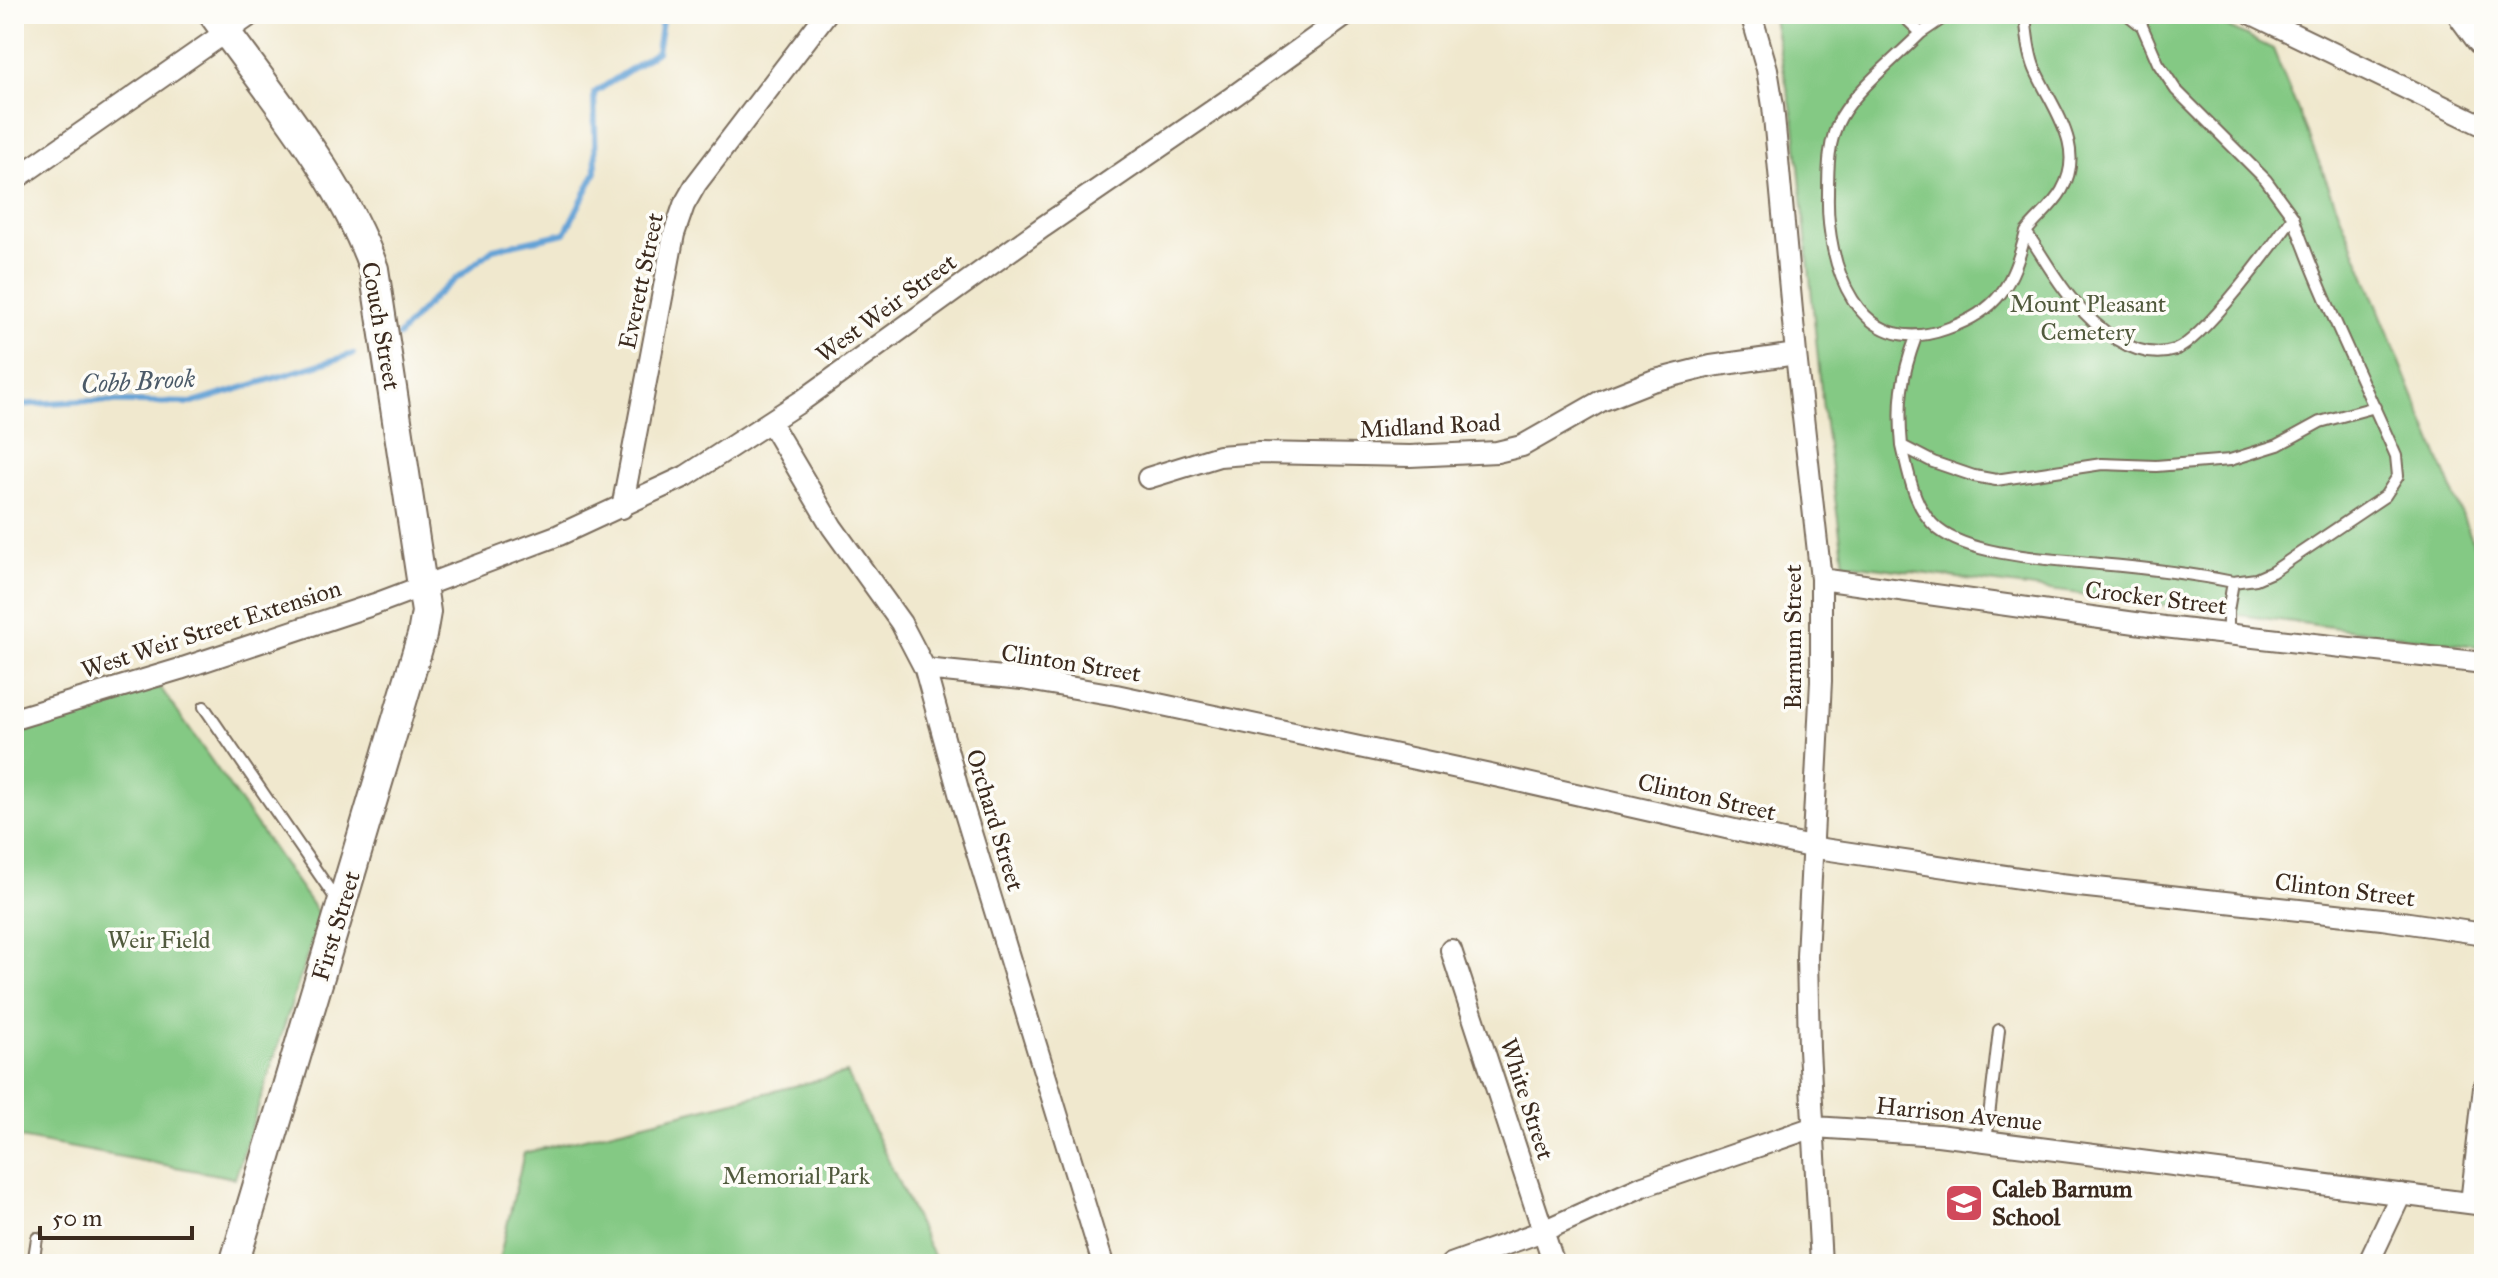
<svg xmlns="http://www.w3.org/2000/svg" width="2498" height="1278" font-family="'IM FELL Great Primer',serif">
  <rect width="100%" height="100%" fill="#fdfcf7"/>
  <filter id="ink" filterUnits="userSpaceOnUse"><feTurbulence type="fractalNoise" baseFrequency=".0125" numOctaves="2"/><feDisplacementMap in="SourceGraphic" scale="16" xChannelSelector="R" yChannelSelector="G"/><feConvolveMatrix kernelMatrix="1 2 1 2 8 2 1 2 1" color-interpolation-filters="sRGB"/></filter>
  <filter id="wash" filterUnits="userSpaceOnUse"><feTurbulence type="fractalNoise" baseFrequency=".006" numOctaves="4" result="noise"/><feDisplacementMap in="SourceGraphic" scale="32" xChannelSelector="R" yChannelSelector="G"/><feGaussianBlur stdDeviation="1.8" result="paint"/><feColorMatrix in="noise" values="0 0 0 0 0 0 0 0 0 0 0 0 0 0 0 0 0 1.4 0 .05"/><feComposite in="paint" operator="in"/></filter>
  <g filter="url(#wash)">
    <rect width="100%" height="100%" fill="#f0e8ce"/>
    <path fill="#84c984" stroke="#607a51" stroke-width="2" d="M1772,14H2201L2273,49L2484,569V647L1844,563L1823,410L1795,126Z
      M160,687L320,916L235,1178L14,1137V736Z
      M847,1073L937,1264H498L524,1153Z"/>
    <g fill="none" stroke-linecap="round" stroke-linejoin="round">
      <path stroke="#64a2d6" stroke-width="6" d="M398,336L435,296L493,249L565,233L596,172L594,93L657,52L663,14
        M14,405L83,401L193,403L353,354"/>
    </g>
  </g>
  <g filter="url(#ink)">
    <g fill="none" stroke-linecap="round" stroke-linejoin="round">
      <defs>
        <path id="lane" d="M1901,14L1921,33C1897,57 1857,89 1841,117C1828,139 1828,169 1828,194C1826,264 1857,361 1946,329C1999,311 2013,284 2026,232C2042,254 2054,278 2071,298C2095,327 2135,363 2175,350C2203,340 2273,245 2293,217C2322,299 2361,376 2396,456L2398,476L2385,496L2272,572L2256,579L2233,582C2189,573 2144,568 2099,564C2054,559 1973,557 1938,529C1914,509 1909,475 1902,446L1933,462L1974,476L1996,480L2102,464L2156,466L2230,460L2278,445L2320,422L2375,407
          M2025,14C2027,32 2028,52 2035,69C2051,107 2087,146 2062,190C2054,205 2037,218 2026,232
          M2127,14L2142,26L2158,63L2176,90L2266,180L2293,217
          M1921,33L1949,14
          M1902,446C1898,403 1901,377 1916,337
          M2228,634V611L2233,582
          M204,707L338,902
          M1986,1142L1999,1030
          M33,1264L37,1238"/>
        <path id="street" d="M1751,14L1767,69L1773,106L1796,354L1821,579V681L1807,956L1809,1049L1821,1264
          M2252,14L2484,126
          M14,180L252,14
          M770,422L832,527L901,623L925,669L961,800L1103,1264
          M1148,478L1219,456L1259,453L1410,456L1497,452L1522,446L1601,401L1652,381L1711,366L1796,354
          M622,508L674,234L684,205L696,184L826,14
          M1821,579L2164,627L2484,663
          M925,669L1022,679L1116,695L1509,779L1810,847L2060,884L2382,919L2484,934
          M14,719L180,669L375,604L559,535L686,476L803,400L1043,227L1231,98L1348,14
          M1451,950L1554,1264
          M2471,1203L2484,1087
          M1451,1264L1543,1231L1643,1186L1814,1127L1938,1135L2484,1205
          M2368,1264L2401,1194"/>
        <path id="secondary" d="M213,14C270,94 341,177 374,269L426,612L422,635L234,1264"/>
        <path id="highway" d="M2467,14L2484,37"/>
      </defs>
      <use href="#lane" stroke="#7a6c5c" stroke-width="14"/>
      <use href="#street" stroke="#7a6c5c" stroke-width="24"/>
      <use href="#secondary" stroke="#7a6c5c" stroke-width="32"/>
      <use href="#highway" stroke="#7a6c5c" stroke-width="40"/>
      <use href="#lane" stroke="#fff" stroke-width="10"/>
      <use href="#street" stroke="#fff" stroke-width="20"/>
      <use href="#secondary" stroke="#fff" stroke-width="28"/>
      <use href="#highway" stroke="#fff" stroke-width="36"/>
    </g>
  </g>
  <defs>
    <symbol id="school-square" viewBox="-11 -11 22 22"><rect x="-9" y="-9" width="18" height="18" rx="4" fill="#d1495b" stroke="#fdfcf7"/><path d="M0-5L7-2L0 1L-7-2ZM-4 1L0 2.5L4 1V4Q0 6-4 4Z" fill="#fff"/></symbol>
  </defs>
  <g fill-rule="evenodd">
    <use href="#school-square" x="1942" y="1181" width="44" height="44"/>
  </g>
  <g text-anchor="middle" stroke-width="7" stroke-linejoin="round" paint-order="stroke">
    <g font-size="24" fill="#3b2a1e" stroke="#fdfcf7">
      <text transform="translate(641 281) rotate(-78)" y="8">Everett Street</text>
      <text transform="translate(886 308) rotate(-36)" y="8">West Weir Street</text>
      <text transform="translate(381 326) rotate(80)" y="8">Couch Street</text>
      <text transform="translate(1430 426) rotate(-3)" y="8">Midland Road</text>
      <text transform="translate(2156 598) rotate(7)" y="8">Crocker Street</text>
      <text transform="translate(211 629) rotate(-18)" y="8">West Weir Street Extension</text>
      <text transform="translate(1793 637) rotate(-90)" y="8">Barnum Street</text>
      <text transform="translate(1071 663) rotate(9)" y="8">Clinton Street</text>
      <text transform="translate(1707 797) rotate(13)" y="8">Clinton Street</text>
      <text transform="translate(995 820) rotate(73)" y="8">Orchard Street</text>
      <text transform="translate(2345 890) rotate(7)" y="8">Clinton Street</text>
      <text transform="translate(336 926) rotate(-73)" y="8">First Street</text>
      <text transform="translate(1527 1099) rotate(72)" y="8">White Street</text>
      <text transform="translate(1959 1114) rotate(6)" y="8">Harrison Avenue</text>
    </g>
    <g font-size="24" fill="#515a3d" stroke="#fdfcf7">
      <text x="2088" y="312">Mount Pleasant<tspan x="2088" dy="28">Cemetery</tspan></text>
      <text x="159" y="948">Weir Field</text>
      <text x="796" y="1184">Memorial Park</text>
    </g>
    <g font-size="24" font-weight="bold" fill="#3b2a1e" stroke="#fdfcf7" text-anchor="start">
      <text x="1992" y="1197">Caleb Barnum<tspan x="1992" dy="28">School</tspan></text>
    </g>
    <g font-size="26" font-style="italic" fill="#4b5a68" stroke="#fdfcf7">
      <text transform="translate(138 381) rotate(-3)" y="9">Cobb Brook</text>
    </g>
  </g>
  <rect width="2498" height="1278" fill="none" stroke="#fdfcf7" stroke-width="48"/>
  <path d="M40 1226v12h152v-12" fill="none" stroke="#3b2a1e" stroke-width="4"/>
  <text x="52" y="1226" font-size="24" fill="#3b2a1e" stroke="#fdfcf7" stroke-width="6" paint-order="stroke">50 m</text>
</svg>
